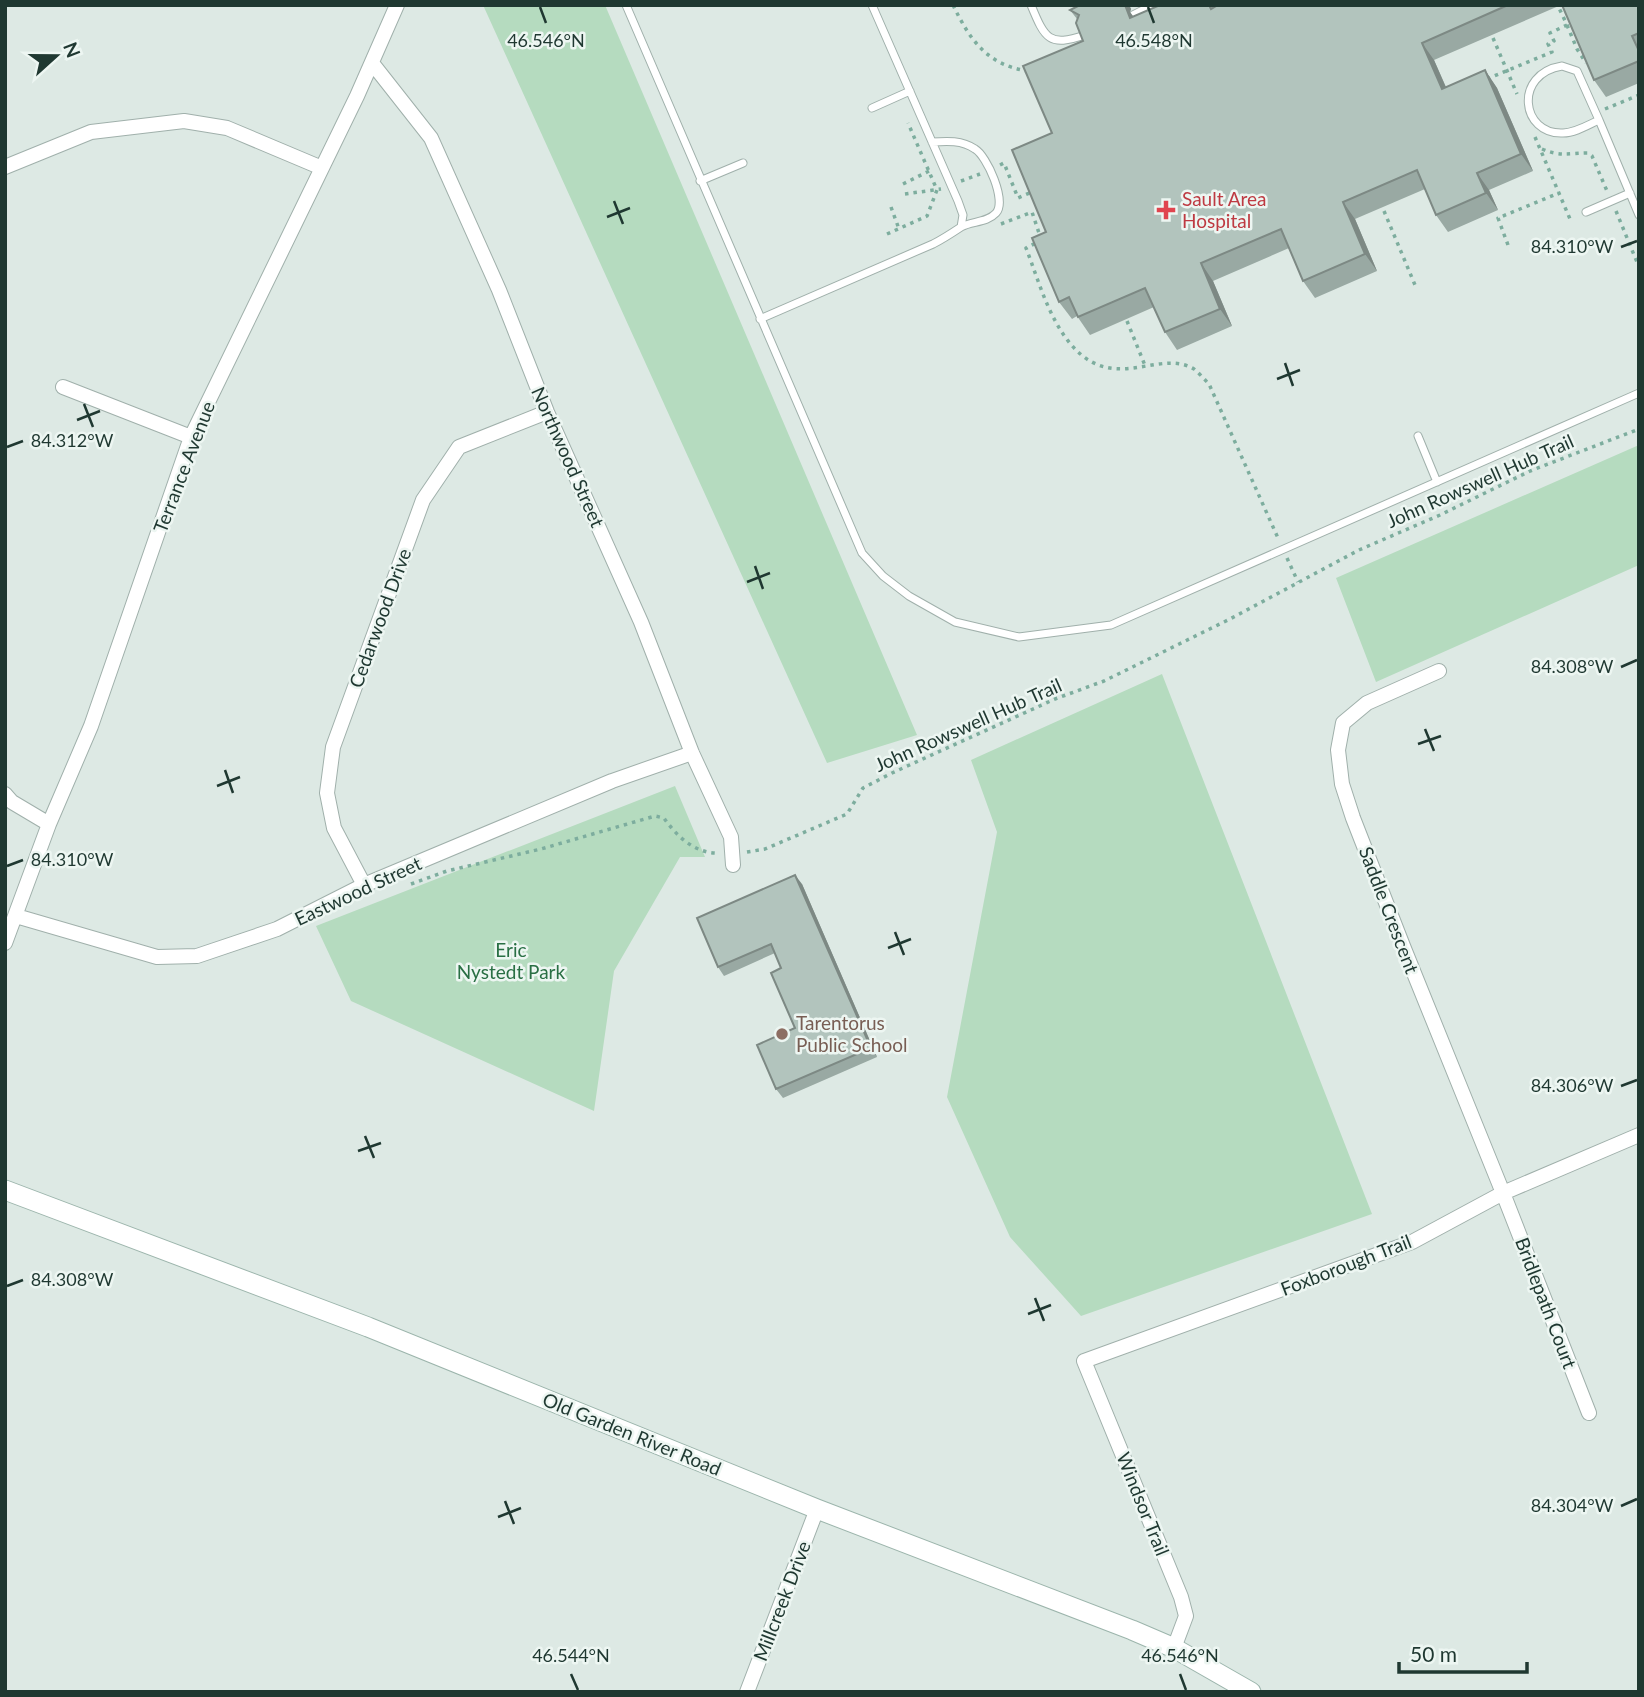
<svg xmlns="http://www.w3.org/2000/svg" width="1644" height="1697" font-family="Lato,sans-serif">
  <rect width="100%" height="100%" fill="#dde9e4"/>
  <path fill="#b5dbbf" d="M483,5H605L917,735L827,763Z
    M1639,445V565L1376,682L1336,578Z
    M1162,674L1372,1214L1081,1316L1010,1237L947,1097L997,832L971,760Z
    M675,786L705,857H680L614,971L594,1111L351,1001L316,926Z"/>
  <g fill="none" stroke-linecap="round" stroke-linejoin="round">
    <defs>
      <path id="service" d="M626,5L862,553L883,576L909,596L955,622L1019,637L1111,625L1639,393
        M872,5L958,201L963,215L961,227
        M1031,5C1045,39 1049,47 1085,35
        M1133,15L1153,5
        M1562,66L1577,71L1599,120C1588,125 1575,133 1563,133C1521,135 1513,74 1562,66Z
        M872,108L910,91
        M1599,120L1639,215
        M700,181L743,163
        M1586,212L1630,193
        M760,319L933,244C943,239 952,233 961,227C971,221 987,223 996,213C1007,201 987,156 975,149C962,140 947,141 932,142
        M1418,436L1437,482"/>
      <path id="minor" d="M372,63L431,138L499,290L547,412L641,622L692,753L731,837L733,865
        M5,167L91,132L184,121L227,128L322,168
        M63,387L191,437
        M1439,671L1367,703L1343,723L1338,750L1342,784L1353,818L1403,946L1503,1193L1589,1413
        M5,794L12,802L49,824
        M364,885L334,828L327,793L333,747L423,500L459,447L547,412
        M16,916L157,957L197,956L277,929L364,885L612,781L692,753
        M5,943L49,824L91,726L191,437L357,96L397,5
        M1174,1648L1186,1616L1181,1597L1084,1361L1412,1242L1503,1193L1639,1135
        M747,1692L817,1509"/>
      <path id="secondary" d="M5,1190L368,1327L817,1509L1132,1630L1174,1648L1251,1692"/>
    </defs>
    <use href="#service" stroke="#a0b0ab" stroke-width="9"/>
    <use href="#minor" stroke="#a0b0ab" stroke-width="16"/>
    <use href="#secondary" stroke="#9cb5ac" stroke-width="21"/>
    <path stroke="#7dad9e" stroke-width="3.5" stroke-dasharray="3.5 5" stroke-linecap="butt" d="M953,5C970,40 987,65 1028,71
      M1567,25L1577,49L1586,63
      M1493,38L1517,94
      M1487,79L1552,52L1548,44L1554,41L1550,33L1567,25L1559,8
      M1605,109L1639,95
      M1535,137L1570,219
      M1542,149C1561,157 1568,153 1588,153L1592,156L1607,191
      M1000,165L1004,163L1018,198L1034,191
      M961,181L980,174
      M903,184L929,171
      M905,194L941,189
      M891,207L899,229
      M1384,211L1415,285
      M1616,211L1639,267
      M1001,224L1032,212L1039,233L1038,242L1026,248C1040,284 1052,332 1084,357C1123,386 1162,350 1194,369C1199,373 1204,379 1209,384L1278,538
      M887,234L927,216L937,190L908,123
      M1508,245L1498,218L1559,193
      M1127,321L1146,368
      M1287,558L1298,582
      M747,852L765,849L847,814L863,788L892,773L1055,699L1104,681L1230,619L1359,550L1440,515L1530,471L1639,429
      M411,884L447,871L541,849L655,816L664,818C677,837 696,854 719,853"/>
    <use href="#service" stroke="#fff" stroke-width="7"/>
    <use href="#minor" stroke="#fff" stroke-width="14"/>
    <use href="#secondary" stroke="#fff" stroke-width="19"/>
  </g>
  <path fill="#99a9a3" d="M1080,5H1129L1131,9L1130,12L1133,17L1160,5H1214L1215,7L1218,5H1561L1434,60L1446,87L1485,70L1497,88L1533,171L1489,190L1498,210L1448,232L1436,215L1425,189L1355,219L1377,271L1315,298L1303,281L1289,248L1213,281L1232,326L1177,350L1165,332L1154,307L1090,335L1077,316L1072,319L1059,302L1046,232L1052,133L1083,41L1077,19L1070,10Z
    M1639,5V83L1606,97L1594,80Z
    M802,884L877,1057L783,1098L776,1089L795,1028L781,968L775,953L724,976L718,967Z"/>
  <path fill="#7d8984" d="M1119,5H1129L1131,9L1130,12L1136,20L1130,18Z
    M1422,43L1434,60L1454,106L1442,89Z
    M1485,70L1497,88L1533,171L1521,154Z
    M1477,173L1489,190L1498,210L1486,193Z
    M1343,202L1355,219L1377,271L1365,254Z
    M1201,263L1213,281L1232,326L1220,309Z
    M795,875L802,884L877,1057L871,1048Z"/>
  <path fill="#b2c4bd" stroke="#7d8984" stroke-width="2" d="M1080,5H1125L1130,18L1160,5H1209L1211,9L1218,5H1508L1422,43L1442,89L1485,70L1521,154L1477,173L1486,193L1436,215L1417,170L1343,202L1365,254L1303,281L1281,229L1201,263L1220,309L1165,332L1145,288L1078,317L1069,297L1059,302L1032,238L1046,232L1012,150L1052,133L1023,66L1083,41L1076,23L1079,15L1070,10Z
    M1562,5H1639V33L1632,36L1639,51V61L1594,80Z
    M795,875L871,1048L776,1089L757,1045L795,1028L771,973L781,968L771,944L718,967L697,918Z"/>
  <path fill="none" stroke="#1f3831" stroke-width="2.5" d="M540,7L546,23M1148,7L1154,23M614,201L623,224M607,217L630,208M1621,247L1637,241M1285,363L1293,386M1277,379L1300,370M84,404L93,427M77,420L100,411M7,447L23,441M755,566L763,589M747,582L770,573M1621,667L1637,660M1425,729L1434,751M1418,744L1441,736M225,770L233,793M217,786L240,777M7,866L23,860M895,932L904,955M888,948L911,939M1621,1086L1637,1080M365,1136L374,1158M358,1151L381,1143M7,1286L23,1280M1035,1298L1044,1321M1028,1314L1051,1305M505,1501L514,1524M1621,1506L1637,1499M498,1517L521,1508M571,1674L578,1690M1180,1674L1186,1690"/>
  <path fill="#e0444e" stroke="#edf6f2" stroke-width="2.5" d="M1162.5 199.5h7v7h7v7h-7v7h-7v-7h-7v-7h7z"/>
  <circle fill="#8d6e63" stroke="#edf6f2" stroke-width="2.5" cx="782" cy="1034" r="7"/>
  <g text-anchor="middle" stroke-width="5" stroke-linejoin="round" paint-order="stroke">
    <g font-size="19" fill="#be3a42" stroke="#edf6f2" text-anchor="start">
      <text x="1182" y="206">Sault Area<tspan x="1182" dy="22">Hospital</tspan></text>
    </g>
    <g font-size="19" fill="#1f3831" stroke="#edf6f2">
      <text transform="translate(568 457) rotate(66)" y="7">Northwood Street</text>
      <text transform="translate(184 467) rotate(-69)" y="7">Terrance Avenue</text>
      <text transform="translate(1480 481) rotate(-24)" y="7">John Rowswell Hub Trail</text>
      <text transform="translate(380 618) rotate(-70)" y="7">Cedarwood Drive</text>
      <text transform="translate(968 725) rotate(-24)" y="7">John Rowswell Hub Trail</text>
      <text transform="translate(358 891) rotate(-25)" y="7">Eastwood Street</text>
      <text transform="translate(1389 910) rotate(69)" y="7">Saddle Crescent</text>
      <text transform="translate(1346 1265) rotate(-21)" y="7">Foxborough Trail</text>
      <text transform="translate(1546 1303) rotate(69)" y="7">Bridlepath Court</text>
      <text transform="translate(632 1434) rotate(22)" y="7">Old Garden River Road</text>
      <text transform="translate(1143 1504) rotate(68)" y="7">Windsor Trail</text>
      <text transform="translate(782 1601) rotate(-69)" y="7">Millcreek Drive</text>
    </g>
    <g font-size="19" fill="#296f44" stroke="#edf6f2">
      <text x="511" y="957">Eric<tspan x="511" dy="22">Nystedt Park</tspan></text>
    </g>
    <g font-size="19" fill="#785e54" stroke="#edf6f2" text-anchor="start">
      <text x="796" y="1030">Tarentorus<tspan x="796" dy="22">Public School</tspan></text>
    </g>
  </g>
  <g font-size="18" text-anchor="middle" fill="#1f3831" stroke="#edf6f2" stroke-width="5" stroke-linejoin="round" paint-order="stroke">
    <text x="546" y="47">46.546°N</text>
    <text x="1154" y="47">46.548°N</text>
    <text x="1572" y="253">84.310°W</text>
    <text x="72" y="447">84.312°W</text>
    <text x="1572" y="673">84.308°W</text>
    <text x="72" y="866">84.310°W</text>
    <text x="1572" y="1092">84.306°W</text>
    <text x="72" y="1286">84.308°W</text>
    <text x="1572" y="1512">84.304°W</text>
    <text x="571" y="1662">46.544°N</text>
    <text x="1180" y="1662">46.546°N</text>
  </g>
  <rect width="1644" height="1697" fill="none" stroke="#1f3831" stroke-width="14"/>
  <g transform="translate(56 56) rotate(69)" stroke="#edf6f2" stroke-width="5" paint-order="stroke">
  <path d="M0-5L12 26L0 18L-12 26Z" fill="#1f3831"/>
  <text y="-10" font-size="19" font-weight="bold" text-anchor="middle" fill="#1f3831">N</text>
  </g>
  <path d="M1399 1662v10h128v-10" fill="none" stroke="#1f3831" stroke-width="3.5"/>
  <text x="1410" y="1662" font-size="21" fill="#1f3831" stroke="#edf6f2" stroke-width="5" paint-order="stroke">50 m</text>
</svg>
